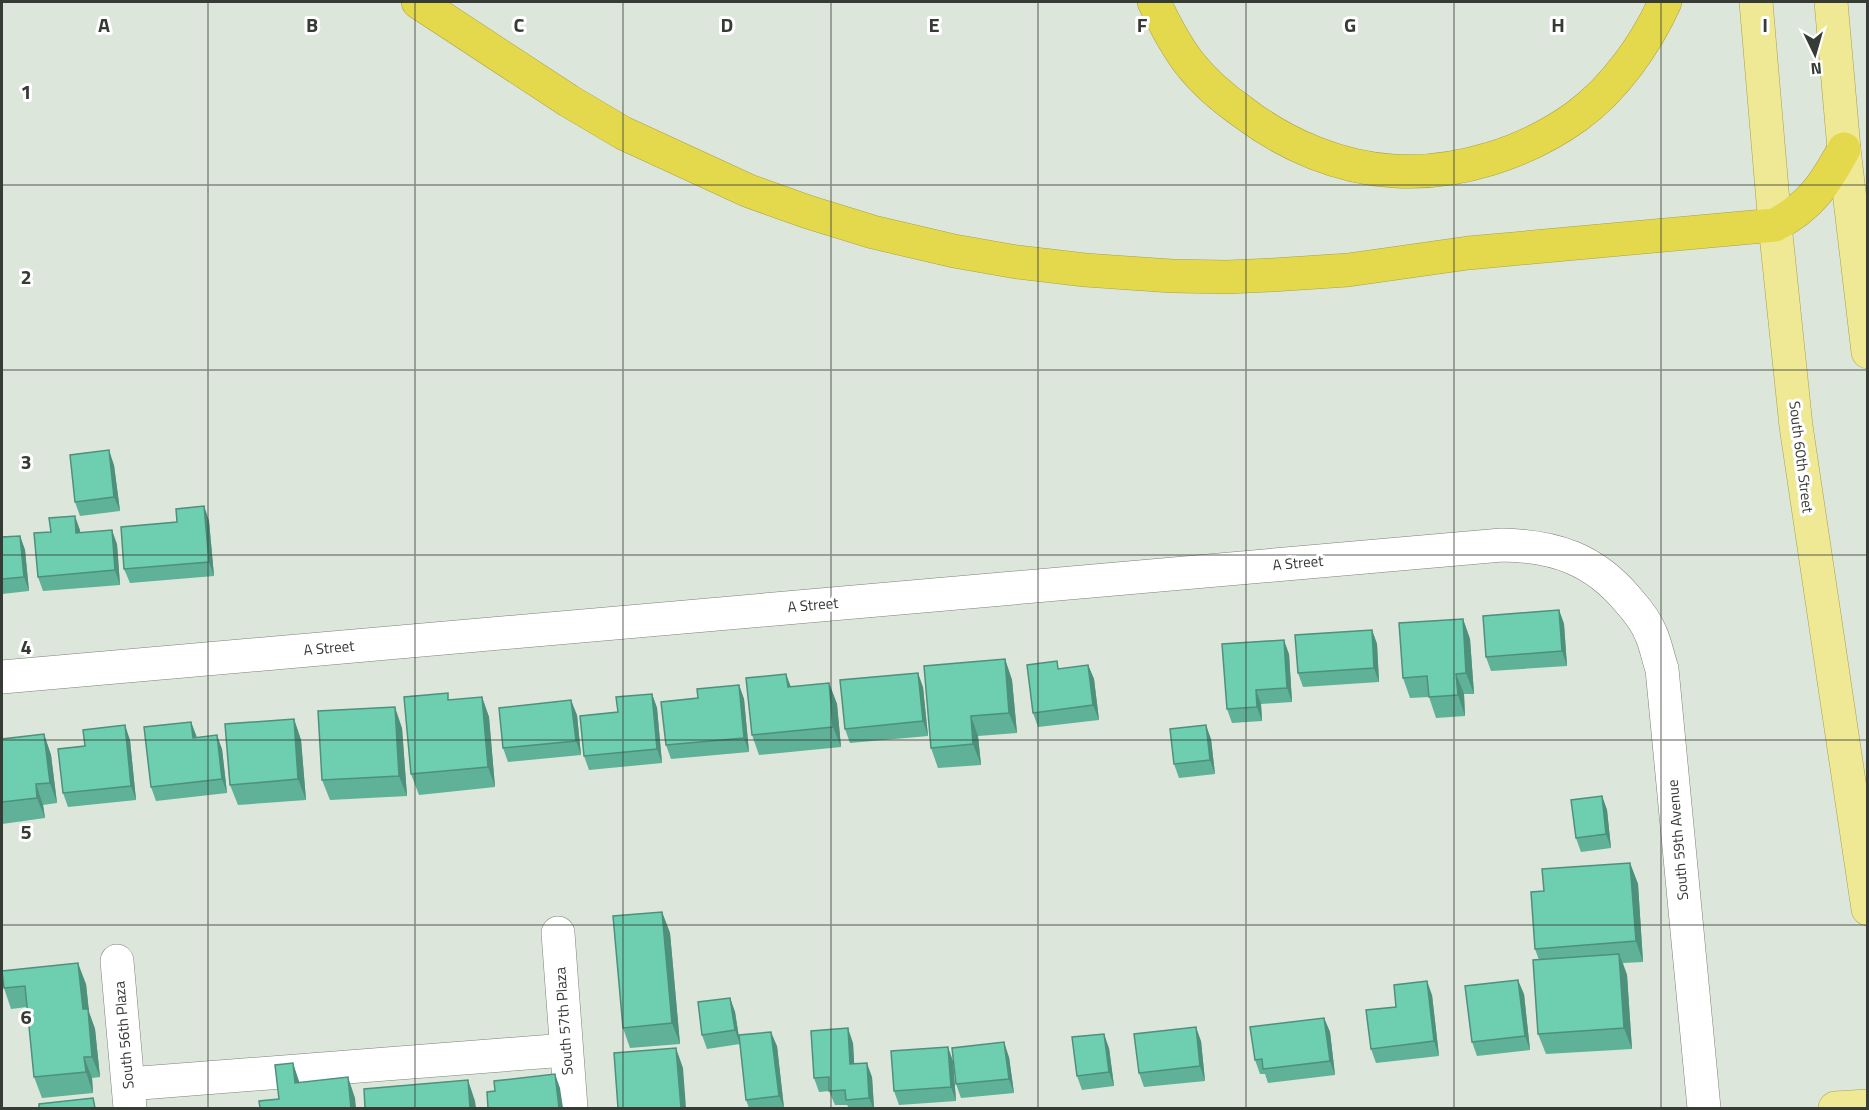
<svg xmlns="http://www.w3.org/2000/svg" width="1869" height="1110" font-family="'Titillium Web',sans-serif">
  <rect width="100%" height="100%" fill="#dde6da"/>
  <g fill="none" stroke-linecap="round" stroke-linejoin="round">
    <defs>
      <path id="minor" d="M2,677L1502,545C1555,546 1594,559 1628,600C1637,610 1646,621 1651,634C1656,645 1658,658 1662,669L1704,1108
        M558,933L571,1108
        M117,961L130,1108
        M128,1084L566,1050"/>
      <path id="major" d="M1756,2L1775,225L1796,426L1868,909
        M1831,2L1844,149L1868,352
        M1835,1108L1868,1106"/>
      <path id="highway" d="M418,2L569,101L623,133L749,191L808,212L873,232L954,251L1017,262L1085,270L1172,276L1227,277L1272,275L1348,270L1468,253L1775,225C1811,206 1825,184 1844,149
        M1154,2C1164,23 1175,45 1190,64C1205,83 1224,99 1244,113C1286,145 1340,168 1394,171C1457,175 1526,153 1577,116C1615,88 1646,44 1665,2"/>
    </defs>
    <use href="#minor" stroke="#7a8277" stroke-width="34"/>
    <use href="#major" stroke="#a7a244" stroke-width="34"/>
    <use href="#highway" stroke="#a7a244" stroke-width="34"/>
    <use href="#minor" stroke="#fff" stroke-width="33"/>
    <use href="#major" stroke="#efe894" stroke-width="33"/>
    <use href="#highway" stroke="#e4d94c" stroke-width="33"/>
  </g>
  <path fill="#5fb197" d="M114,465L120,511L80,516L75,502Z
    M204,506L209,521L214,576L130,583L124,569L177,522Z
    M80,530V533L117,544L120,585L43,591L38,577Z
    M20,536L25,550L29,591L2,594V537Z
    M1559,610L1564,624L1567,666L1491,671L1486,657Z
    M1463,619L1470,639L1474,694H1464L1465,716L1436,718L1429,697L1410,698L1403,678Z
    M1372,630L1377,644L1379,682L1303,687L1298,673Z
    M1289,654L1292,702L1261,704L1262,721L1232,723L1227,709Z
    M1005,659L1012,680L1017,733L978,736L981,765L938,768L931,748Z
    M1088,665L1094,679L1099,720L1038,727L1033,713Z
    M829,683L837,704L841,747L759,755L752,735L791,687Z
    M739,685L744,699L749,752L671,759L666,745Z
    M923,687L928,736L850,743L845,729Z
    M652,694L657,708L662,763L589,770L584,756L618,712Z
    M482,697L489,717L495,787L419,795L411,774L450,700Z
    M577,715L581,755L508,762L503,748Z
    M294,719L301,740L306,800L238,805L230,785Z
    M191,722L197,737L222,749L227,793L156,801L151,787Z
    M402,728L407,796L330,800L322,780Z
    M44,734L51,755L57,803L43,805L45,818L2,824V736L3,739Z
    M1211,739L1215,774L1179,778L1174,764Z
    M130,740L136,800L68,807L63,793L85,746Z
    M1602,796L1607,810L1611,848L1581,852L1576,838Z
    M1630,863L1638,884L1643,962L1623,963L1627,975L1632,1049L1546,1054L1538,1034L1539,960L1535,949L1544,891Z
    M662,912L670,933L680,1044L630,1048L623,1028Z
    M2,971L86,984L89,1012L95,1029L100,1077L92,1078L93,1093L42,1098L34,1077L27,1007L11,1009L4,988Z
    M1524,994L1530,1050L1477,1056L1472,1042Z
    M1432,995L1439,1056L1376,1063L1371,1049L1396,1007Z
    M730,998L735,1012L740,1044L707,1049L702,1035Z
    M1324,1018L1330,1032L1335,1075L1268,1083L1265,1074H1260L1255,1060Z
    M1201,1041L1205,1081L1144,1087L1139,1073Z
    M853,1043L854,1064L872,1077L874,1108H849L847,1105H835L829,1091L819,1092L814,1078Z
    M777,1046L784,1108H749L746,1100Z
    M1109,1048L1114,1086L1082,1090L1077,1076Z
    M1009,1057L1014,1093L961,1098L956,1084Z
    M953,1061L956,1101L899,1105L894,1091Z"/>
  <path fill="#4d907b" d="M109,450L114,465L120,511L114,497Z
    M204,506L209,521L214,576L209,562Z
    M75,516L80,530L81,547L76,533Z
    M112,530L117,544L120,585L115,570Z
    M20,536L25,550L29,591L24,577Z
    M1559,610L1564,624L1567,666L1562,651Z
    M1463,619L1470,639L1474,694L1466,673Z
    M1372,630L1377,644L1379,682L1374,668Z
    M1284,640L1289,654L1292,702L1287,688Z
    M1005,659L1012,680L1017,733L1009,713Z
    M1088,665L1094,679L1099,720L1093,705Z
    M918,673L923,687L928,736L923,721Z
    M786,674L794,695L788,687Z
    M1456,674L1464,694L1465,716L1458,695Z
    M829,683L837,704L841,747L833,727Z
    M739,685L744,699L749,752L744,738Z
    M1256,690L1261,704L1262,721L1257,707Z
    M652,694L657,708L662,763L657,749Z
    M482,697L489,717L495,787L488,767Z
    M571,700L577,715L581,755L576,741Z
    M395,707L402,728L407,796L399,776Z
    M971,716L978,736L981,765L973,744Z
    M294,719L301,740L306,800L298,779Z
    M191,722L196,736L198,752L193,738Z
    M125,725L130,740L136,800L131,786Z
    M1206,725L1211,739L1215,774L1210,760Z
    M44,734L51,755L57,803L50,783Z
    M217,735L222,749L227,793L222,779Z
    M36,784L43,805L45,818L37,798Z
    M1602,796L1607,810L1611,848L1606,834Z
    M1630,863L1638,884L1643,962L1636,941Z
    M662,912L670,933L680,1044L672,1023Z
    M1619,954L1627,975L1632,1049L1624,1028Z
    M78,963L86,984L89,1012L95,1029L100,1077L92,1057L83,1009Z
    M1518,980L1524,994L1530,1050L1525,1036Z
    M1427,981L1432,995L1439,1056L1434,1041Z
    M730,998L735,1012L740,1044L735,1030Z
    M1324,1018L1330,1032L1335,1075L1330,1061Z
    M1196,1027L1201,1041L1205,1081L1200,1066Z
    M848,1028L853,1043L855,1078L850,1064Z
    M771,1032L777,1046L784,1108L779,1096Z
    M1104,1034L1109,1048L1114,1086L1109,1072Z
    M1004,1042L1009,1057L1014,1093L1009,1079Z
    M948,1047L953,1061L956,1101L951,1087Z
    M676,1048L683,1068L686,1108H681Z
    M84,1057L92,1078L93,1093L86,1072Z
    M293,1063L300,1084L295,1083Z
    M867,1063L872,1077L874,1108H873L869,1098Z
    M555,1074L560,1088L563,1108H559Z
    M348,1077L355,1098L356,1108H351Z
    M468,1080L475,1101L476,1108H470Z"/>
  <path fill="#6eceb0" stroke="#4d907b" stroke-width="1.5" d="M109,450L114,497L75,502L70,455Z
    M204,506L209,562L124,569L121,527L177,522L176,509Z
    M75,516L76,533L112,530L115,570L38,577L34,533L51,532L49,518Z
    M20,536L24,577L2,579V537Z
    M1559,610L1562,651L1486,657L1483,616Z
    M1463,619L1466,673L1456,674L1458,695L1429,697L1427,676L1403,678L1399,623Z
    M1372,630L1374,668L1298,673L1295,635Z
    M1284,640L1287,688L1256,690L1257,707L1227,709L1222,644Z
    M1005,659L1009,713L971,716L973,744L931,748L924,666Z
    M1057,661L1058,669L1088,665L1093,705L1033,713L1027,665Z
    M918,673L923,721L845,729L840,680Z
    M786,674L788,687L829,683L833,727L752,735L746,678Z
    M739,685L744,738L666,745L661,702L698,698L697,689Z
    M448,693V700L482,697L488,767L411,774L404,697Z
    M652,694L657,749L584,756L580,716L618,712L616,697Z
    M571,700L576,741L503,748L499,708Z
    M395,707L399,776L322,780L318,711Z
    M294,719L298,779L230,785L225,724Z
    M191,722L193,738L217,735L222,779L151,787L144,727Z
    M125,725L131,786L63,793L58,749L85,746L83,730Z
    M1206,725L1210,760L1174,764L1170,729Z
    M44,734L50,783L36,784L37,798L2,802V739Z
    M1602,796L1606,834L1576,838L1571,800Z
    M1630,863L1636,941L1535,949L1531,892L1544,891L1542,869Z
    M662,912L672,1023L623,1028L613,916Z
    M1619,954L1624,1028L1538,1034L1533,960Z
    M78,963L83,1009H88L92,1057H84L86,1072L34,1077L25,986L4,988L2,971Z
    M1518,980L1525,1036L1472,1042L1465,986Z
    M1427,981L1434,1041L1371,1049L1366,1010L1396,1007L1394,985Z
    M730,998L735,1030L702,1035L698,1002Z
    M1324,1018L1330,1061L1263,1069L1262,1059L1255,1060L1250,1027Z
    M1196,1027L1200,1066L1139,1073L1134,1034Z
    M848,1028L850,1064L867,1063L869,1098L846,1100L845,1090L829,1091V1077L814,1078L811,1031Z
    M771,1032L779,1096L746,1100L739,1035Z
    M1104,1034L1109,1072L1077,1076L1072,1037Z
    M1004,1042L1009,1079L956,1084L952,1048Z
    M948,1047L951,1087L894,1091L891,1051Z
    M676,1048L681,1108H618L614,1053Z
    M293,1063L295,1083L348,1077L351,1108H260L259,1101L279,1099L275,1065Z
    M555,1074L559,1108H488L487,1092L495,1091L494,1081Z
    M468,1080L470,1108H365L364,1089Z
    M93,1098L95,1108H39V1104Z"/>
  <path fill="none" stroke="#373b36" stroke-width="1.5" stroke-opacity="0.55" d="M208,2V1108M415,2V1108M623,2V1108M831,2V1108M1038,2V1108M1246,2V1108M1454,2V1108M1661,2V1108M2,185H1868M2,370H1868M2,555H1868M2,740H1868M2,925H1868"/>
  <g text-anchor="middle" stroke-width="6" stroke-linejoin="round" paint-order="stroke">
    <g font-size="15" fill="#373b36" stroke="#fff">
      <text transform="translate(1801 457) rotate(83)" y="5">South 60th Street</text>
      <text transform="translate(1298 563) rotate(-5)" y="5">A Street</text>
      <text transform="translate(813 605) rotate(-5)" y="5">A Street</text>
      <text transform="translate(329 648) rotate(-5)" y="5">A Street</text>
      <text transform="translate(1678 840) rotate(-95)" y="5">South 59th Avenue</text>
      <text transform="translate(564 1021) rotate(-94)" y="5">South 57th Plaza</text>
      <text transform="translate(124 1035) rotate(-95)" y="5">South 56th Plaza</text>
    </g>
  </g>
  <g font-size="20" text-anchor="middle" font-weight="bold" fill="#373b36" stroke="#fff" stroke-width="6" stroke-linejoin="round" paint-order="stroke">
    <text x="104" y="32">A</text>
    <text x="312" y="32">B</text>
    <text x="519" y="32">C</text>
    <text x="727" y="32">D</text>
    <text x="934" y="32">E</text>
    <text x="1142" y="32">F</text>
    <text x="1350" y="32">G</text>
    <text x="1558" y="32">H</text>
    <text x="1765" y="32">I</text>
    <text x="26" y="99">1</text>
    <text x="26" y="284">2</text>
    <text x="26" y="469">3</text>
    <text x="26" y="654">4</text>
    <text x="26" y="839">5</text>
    <text x="26" y="1024">6</text>
  </g>
  <rect width="1869" height="1110" fill="none" stroke="#373b36" stroke-width="6"/>
  <g transform="translate(1815 54) rotate(175)" stroke="#ffffff" stroke-width="4.5" paint-order="stroke">
  <path d="M0-4.5L10 22L0 15L-10 22Z" fill="#373b36"/>
  <text y="-9" font-size="16" font-weight="bold" text-anchor="middle" fill="#373b36">N</text>
  </g>
</svg>
